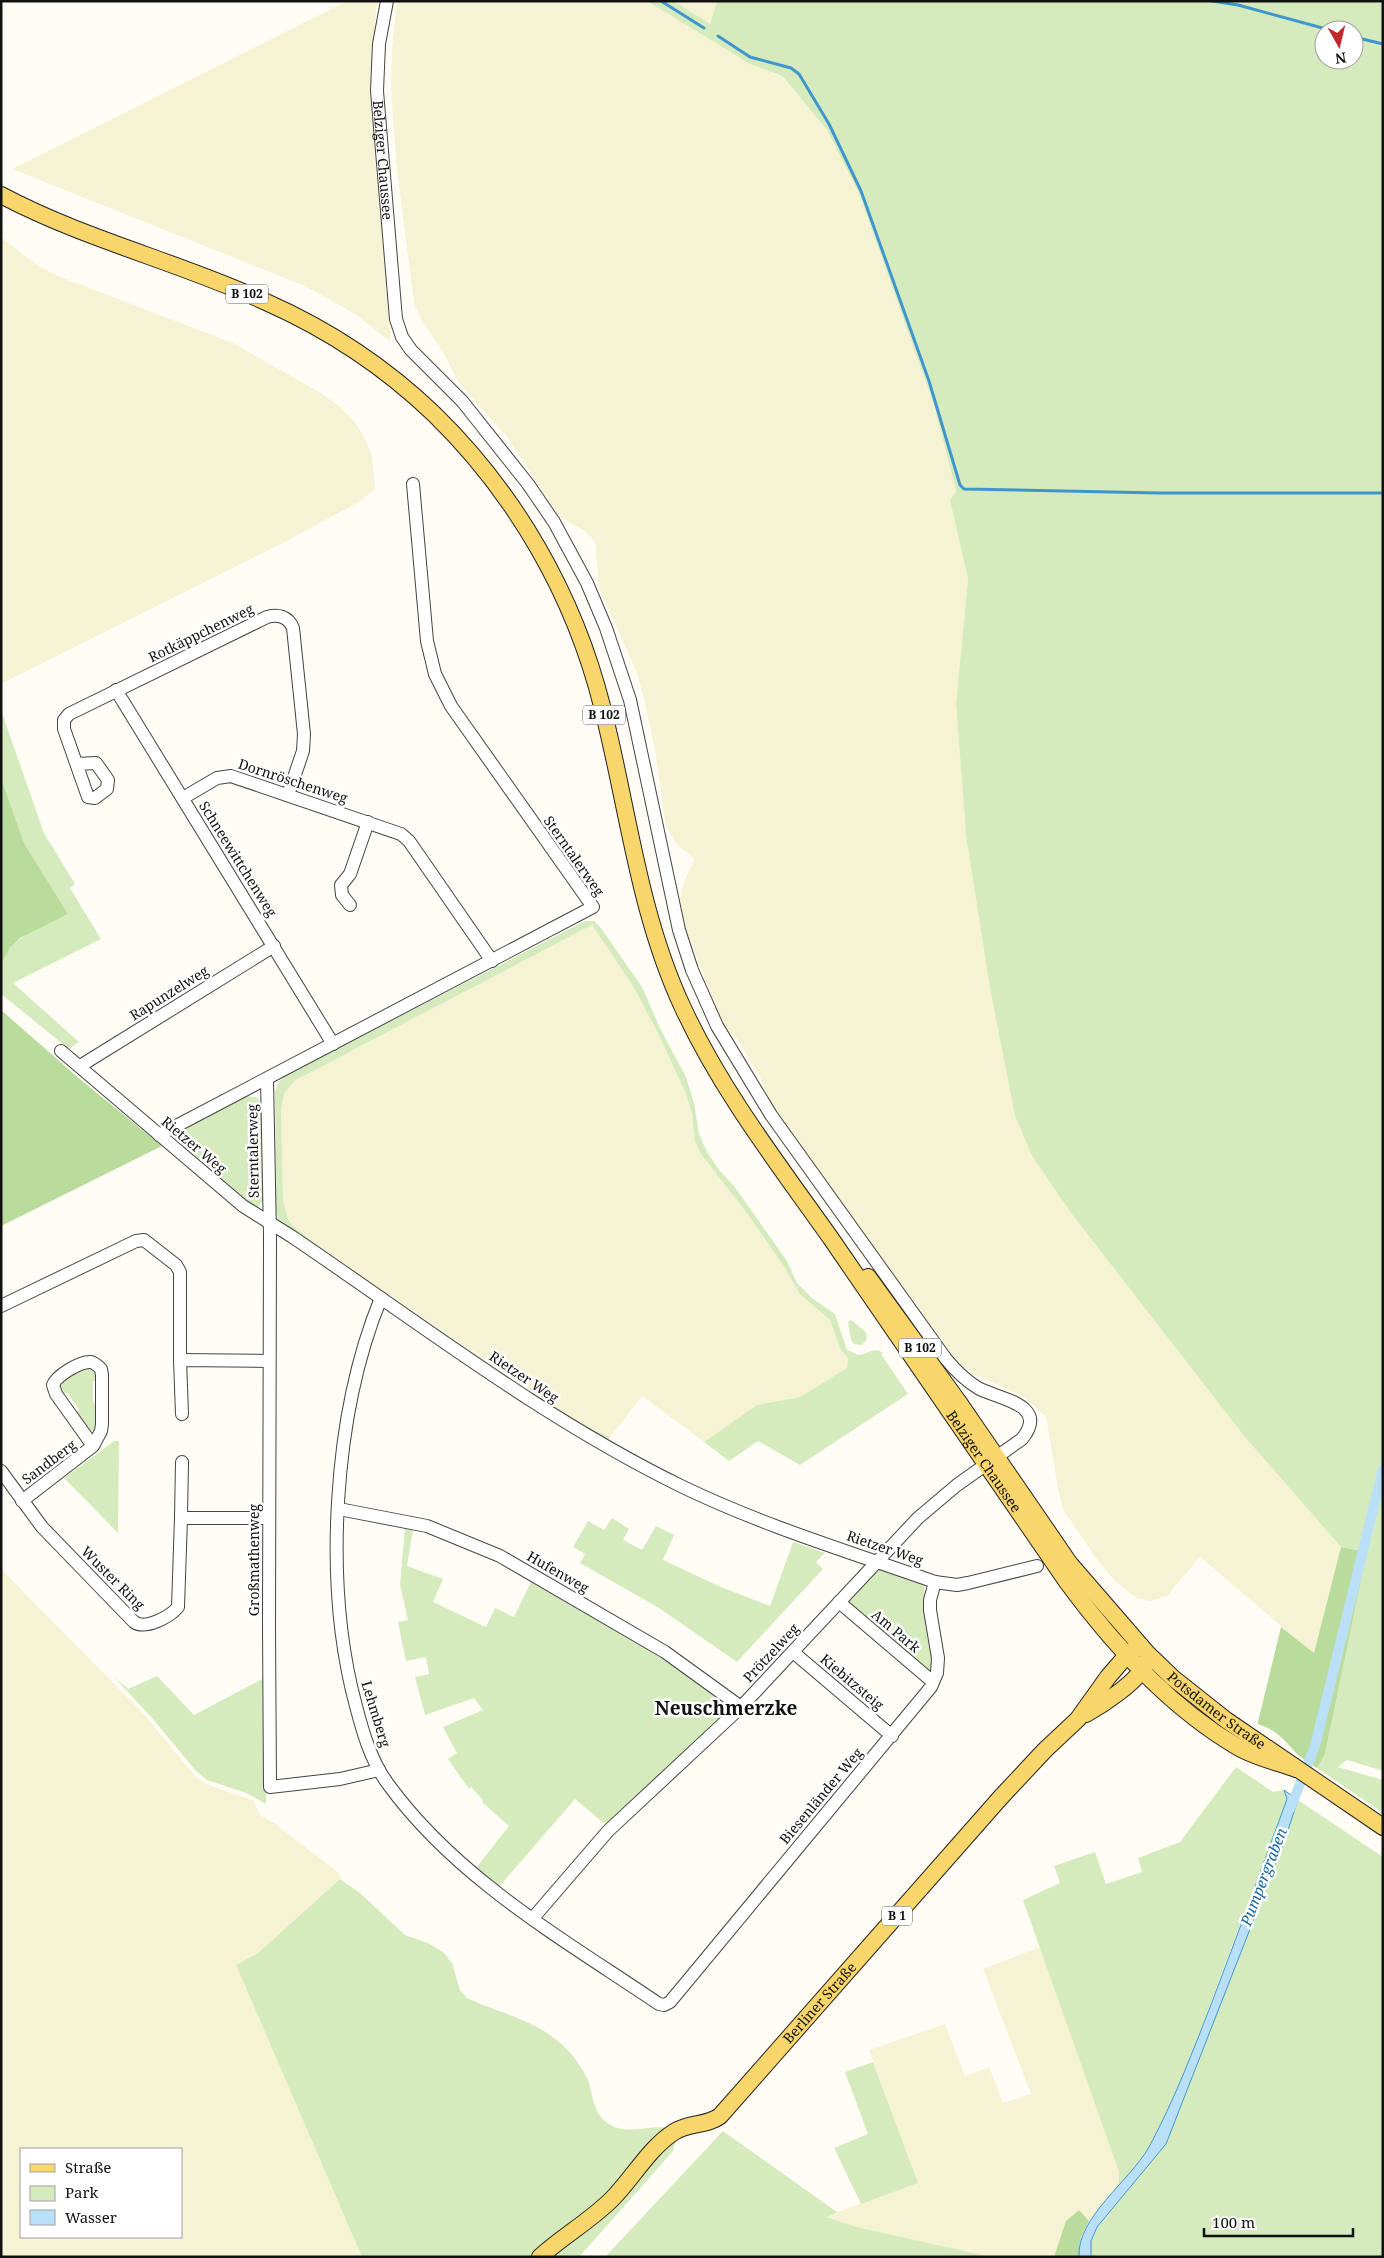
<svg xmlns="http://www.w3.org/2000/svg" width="1384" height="2258" font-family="'Noto Serif',serif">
  <rect width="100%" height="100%" fill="#fffdf5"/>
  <path fill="#f6f3d4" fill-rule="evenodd" d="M347,1H377L371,76L374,142L391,342L355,314L305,286L12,169Z
    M397,1H647L750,64L781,76L827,130L859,193L934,405L956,491L950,500L968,579L956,703L966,835L990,988L1015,1116L1032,1156L1071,1213L1244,1436L1341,1547L1314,1654L1200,1557L1167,1596L1151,1601L1136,1598L1115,1581L1096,1558L1064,1511L1059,1494L1046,1417L1024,1397L973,1374L955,1359L769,1102L760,1077L738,1040L726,1029L719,1016L684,925L679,901L685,879L695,859L677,845L666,826L655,750L645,703L637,673L599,588L595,542L585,531L562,518L556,512L508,438L459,383L442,350L419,316L414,303L396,161L391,90L392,47Z
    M674,1H717L710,24Z
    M1,237L37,265L58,276L233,343L319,392L338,405L354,421L365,438L372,456L375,489L359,502L281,544L1,684Z
    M592,925L633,986L658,1033L686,1094L701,1154L749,1216L783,1265L800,1294L830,1320L840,1348L848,1359L847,1368L800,1397L757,1405L704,1442L642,1396L610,1437L583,1425L334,1258L293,1226L285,1212L283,1200L281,1108L285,1092L296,1080Z
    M1,1569L142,1712L196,1777L211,1786L253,1800L260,1815L274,1823L338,1872L340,1876V1879L258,1953L236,1965L362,2257H1ZM21,2149H181V2237H21Z
    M1040,1947L1119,2172V2187L1089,2221L1079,2211L1066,2221L1055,2257L985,2256L857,2227L826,2216L918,2183L869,2050L945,2024L965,2076L989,2067L1003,2103L1031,2094L983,1969Z"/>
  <path fill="#d5ebbd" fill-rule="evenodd" d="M647,1H674L710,24L717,1H1383V1771L1347,1760L1338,1767L1383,1780V1813L1317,1768L1325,1754L1367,1552L1341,1547L1244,1436L1071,1213L1032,1156L1015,1116L990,988L966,835L956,703L968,579L950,500L956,491L934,405L859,193L827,130L782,76L750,64ZM1324,30H1354V60H1324Z
    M1,710L44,833L75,884L70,888L101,939L13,983L79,1042L69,1049L1,994C1,985 0,972 2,963C10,936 45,926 68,914L24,843L1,778Z
    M585,921H594L601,928L642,987L660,1028L686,1077L694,1103L699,1134L707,1152L719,1170L734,1186L787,1261L797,1283L813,1299L835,1314L847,1350L858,1355C868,1355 874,1346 883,1353L881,1354L908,1394L800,1465L758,1441L729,1461L704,1442L757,1405L800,1397L847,1368L848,1359L840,1348L830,1320L800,1294L783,1265L749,1216L701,1154L695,1141L692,1115L686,1094L658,1033L633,986L592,925L296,1080L285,1092L281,1108L283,1200L288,1219L293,1226L334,1258L558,1410L583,1425L610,1437L606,1442L575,1425L278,1222L276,1211L275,1091L278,1083L286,1075Z
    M246,1096L256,1097L263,1106V1201L257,1207L255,1208L181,1145C179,1138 181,1132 187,1128Z
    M851,1320L866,1332L867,1339L862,1345L854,1344L851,1340L848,1322Z
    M88,1366L96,1370L99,1381H93V1402L98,1408L95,1430L89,1432L75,1414L79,1410L68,1394L59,1392V1381Z
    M114,1441H119L118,1533L64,1478Z
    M612,1518L629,1529L623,1540L642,1550L656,1526L674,1535L663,1560L721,1587L770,1606L793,1542L825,1553L816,1562L823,1569L737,1662L659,1608L580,1563L585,1554L573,1547L588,1521L604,1530Z
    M405,1528L413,1530L407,1566L443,1579L433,1602L486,1627L495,1608L514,1617L531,1582L638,1644L675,1667L731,1709L606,1825L575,1799L499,1887L476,1868L509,1826L482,1802L483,1800L471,1787L469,1789L448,1759L457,1753L443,1727L483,1710L474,1698L425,1715L415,1677L429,1674L426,1657L406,1661L398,1622L408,1620L400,1585Z
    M883,1568L922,1583L924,1587L935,1657L931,1673L843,1602L872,1572Z
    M113,1676L128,1689L157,1676L194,1715L266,1677V1804L246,1793L207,1780L196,1771L152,1718Z
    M1236,1767L1273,1792L1284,1790L1287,1799L1179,2088L1148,2149L1119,2187V2172L1023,1900L1060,1883L1054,1866L1095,1852L1106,1884L1142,1872L1138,1858L1180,1842Z
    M1298,1800L1383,1857V2257H1091V2241L1097,2227L1166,2144L1284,1842Z
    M340,1879L360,1893L405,1935L428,1943L443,1952L452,1963L460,1990L467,1998C506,2016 548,2022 576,2060C580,2066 585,2073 588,2080C593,2095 593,2114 609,2124C627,2136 649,2124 669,2128L676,2140L673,2151L579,2257H362L236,1965L258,1953Z
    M873,2062L918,2183L861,2204L834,2148L868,2134L845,2072Z
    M723,2131L837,2212L827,2217L857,2227L991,2257H605Z"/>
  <path fill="#b9dc9c" d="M1,778L24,843L68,914L20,938L10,948L1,964Z
    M1,1010L81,1080L162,1146L1,1226Z
    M1341,1547L1367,1552L1325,1754L1317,1768C1311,1764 1302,1759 1297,1754C1285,1740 1276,1730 1258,1724V1722L1281,1627L1314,1653Z
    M1079,2210L1089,2221L1081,2237L1079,2257H1054L1066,2221Z"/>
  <path fill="#b9e0f7" stroke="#3f96cf" d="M1284,1790L1298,1800L1284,1842L1166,2144L1097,2227L1091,2241V2257H1079C1077,2217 1129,2182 1149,2147C1174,2101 1193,2051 1212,2002C1238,1934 1262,1867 1287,1799Z"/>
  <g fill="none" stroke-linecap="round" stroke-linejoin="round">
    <path stroke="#3f96cf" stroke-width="3" d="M661,1L704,28
      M1212,1L1238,5L1330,30
      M718,36L750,57L791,68L799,74L829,124L861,191L929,381L960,485L964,489L1159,493H1383
      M1354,37L1383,44"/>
    <path stroke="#b9e0f7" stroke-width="10" d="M1290,1809L1315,1746L1383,1469"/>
    <defs>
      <g id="minor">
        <path id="s1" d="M387,1L379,44L377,91L396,319L402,337L411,350L462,401L528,484L554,522L587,583L606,628L630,700L679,930L692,970L717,1026L771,1115L946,1359C955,1370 965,1380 978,1388C998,1399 1050,1404 1022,1439L957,1485L918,1518L741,1707L608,1831L533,1918"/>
        <path d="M116,690L333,1044"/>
        <path d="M77,764L96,763L108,780L107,789L95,798L88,797L64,729V720L69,714L267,617C278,614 288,616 293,628L304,734L303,751L288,795"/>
        <path d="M183,798L217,778L231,776L401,834L409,841L492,961"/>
        <path d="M350,905L342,895L341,885L350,874L368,822"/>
        <path d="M61,1051L243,1206L291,1236C420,1323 543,1419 683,1487C764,1526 850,1552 935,1582L957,1585L968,1583L1037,1566"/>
        <path d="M80,1066L274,946"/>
        <path d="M267,1079L270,1237L269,1625L270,1787L340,1779L379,1770"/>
        <path d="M159,1135L593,907L451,706L435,674L427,641L413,484"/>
        <path d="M381,1298C333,1415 323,1584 356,1706C363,1733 371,1761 388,1784C457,1879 563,1939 659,2004L664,2005L670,2002L931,1687L937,1673L938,1658L930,1610V1600L935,1582"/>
        <path d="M1,1306L136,1241L144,1240L176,1265L180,1272V1360"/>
        <path d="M182,1414L180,1360L269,1361"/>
        <path d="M1,1471L42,1527L134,1622C145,1630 170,1617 178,1607L181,1518H269"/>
        <path d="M22,1501L93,1446L56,1394L53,1385C56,1376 80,1361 91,1362C95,1363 98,1366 101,1369L102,1375V1424L101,1431L93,1446"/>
        <path d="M339,1509L427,1526L500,1556L665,1652L741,1707"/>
        <path d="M181,1518L182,1462"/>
        <path d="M839,1602L933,1682"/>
        <path d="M793,1652L892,1736"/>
      </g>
      <g id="major">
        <path id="s2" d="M1,195C86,240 179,262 266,302C327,329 386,368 434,414C516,494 574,595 602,706C628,807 638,912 683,1008C722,1092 779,1165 832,1240C910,1354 988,1468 1067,1582C1112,1643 1170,1707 1236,1746C1253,1757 1277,1762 1296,1769"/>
        <path id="s3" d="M868,1277L960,1404L1070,1564L1147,1653L1173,1678L1226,1720L1383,1827"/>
        <path d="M1086,1714C1102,1705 1141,1680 1146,1662"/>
        <path id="s4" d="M540,2257C563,2236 590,2221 612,2199C633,2178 648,2149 674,2132C689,2122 707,2126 720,2116L1001,1797L1045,1750L1078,1719L1108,1677L1127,1655L1140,1645"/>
      </g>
    </defs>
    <use href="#minor" stroke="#444" stroke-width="14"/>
    <use href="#major" stroke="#222" stroke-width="18"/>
    <use href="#minor" stroke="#fff" stroke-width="12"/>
    <use href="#major" stroke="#f9d66b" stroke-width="16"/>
  </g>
  <g text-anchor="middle" stroke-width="5" stroke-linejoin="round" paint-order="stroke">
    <g fill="#fff" stroke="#585858" stroke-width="1">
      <rect x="226" y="284.5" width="42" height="19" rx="4"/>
      <rect x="583" y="705.5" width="42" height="19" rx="4"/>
      <rect x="899" y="1338.5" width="42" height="19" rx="4"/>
      <rect x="882" y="1906.5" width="30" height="19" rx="4"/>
    </g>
    <g font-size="12" font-weight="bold" fill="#111">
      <text x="247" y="298">B 102</text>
      <text x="604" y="719">B 102</text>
      <text x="920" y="1352">B 102</text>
      <text x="897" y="1920">B 1</text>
    </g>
    <g font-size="14" fill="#111" stroke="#fff">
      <text dy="5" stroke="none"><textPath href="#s1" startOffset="160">Belziger Chaussee</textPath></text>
      <text transform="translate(201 633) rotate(-26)" y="5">Rotkäppchenweg</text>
      <text transform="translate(293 781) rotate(18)" y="5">Dornröschenweg</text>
      <text transform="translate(574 856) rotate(55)" y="5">Sterntalerweg</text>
      <text transform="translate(238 859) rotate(58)" y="5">Schneewittchenweg</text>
      <text transform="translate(169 993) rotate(-32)" y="5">Rapunzelweg</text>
      <text transform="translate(194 1145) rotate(40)" y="5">Rietzer Weg</text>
      <text transform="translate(253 1151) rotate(-91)" y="5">Sterntalerweg</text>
      <text transform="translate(524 1377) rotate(34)" y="5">Rietzer Weg</text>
      <text dy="5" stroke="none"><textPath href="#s2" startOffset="1688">Belziger Chaussee</textPath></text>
      <text transform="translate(49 1462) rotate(-37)" y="5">Sandberg</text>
      <text transform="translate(885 1548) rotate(19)" y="5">Rietzer Weg</text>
      <text transform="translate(254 1560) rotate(-90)" y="5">Großmathenweg</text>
      <text transform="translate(558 1572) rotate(30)" y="5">Hufenweg</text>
      <text transform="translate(113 1578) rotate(45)" y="5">Wuster Ring</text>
      <text transform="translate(896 1631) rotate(40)" y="5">Am Park</text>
      <text transform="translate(771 1653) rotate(-47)" y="5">Prötzelweg</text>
      <text transform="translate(852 1682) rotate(40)" y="5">Kiebitzsteig</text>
      <text dy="5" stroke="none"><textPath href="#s3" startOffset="559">Potsdamer Straße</textPath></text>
      <text transform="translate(376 1714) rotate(73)" y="5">Lehmberg</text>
      <text transform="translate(821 1796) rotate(-50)" y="5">Biesenländer Weg</text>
      <text dy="5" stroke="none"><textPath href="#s4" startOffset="384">Berliner Straße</textPath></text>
    </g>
    <g font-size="15" font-style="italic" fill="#1768a6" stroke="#fff">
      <text transform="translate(1264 1877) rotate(-69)" y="5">Pumpergraben</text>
    </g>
    <g font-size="19" font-weight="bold" fill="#111" stroke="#fff">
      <text x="726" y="1715">Neuschmerzke</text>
    </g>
  </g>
  <rect width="1384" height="2258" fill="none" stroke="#111111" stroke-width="5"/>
  <rect x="20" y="2148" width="162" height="90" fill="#ffffff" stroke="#a0a0a0"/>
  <rect x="30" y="2164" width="25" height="8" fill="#f9d66b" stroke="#a0a0a0"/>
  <text x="65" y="2173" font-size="15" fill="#111111">Straße</text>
  <rect x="30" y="2186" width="25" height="15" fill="#d5ebbd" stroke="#a0a0a0"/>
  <text x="65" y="2198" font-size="15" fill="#111111">Park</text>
  <rect x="30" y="2210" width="25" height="15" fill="#b9e0f7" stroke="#a0a0a0"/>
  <text x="65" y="2223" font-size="15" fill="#111111">Wasser</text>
  <g transform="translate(1339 45) rotate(172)"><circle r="24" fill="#ffffff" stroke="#a0a0a0"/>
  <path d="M0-4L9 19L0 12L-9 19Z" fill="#c4262e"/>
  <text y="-8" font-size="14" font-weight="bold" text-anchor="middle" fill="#111111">N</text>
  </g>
  <path d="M1204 2228v8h149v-8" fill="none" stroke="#111111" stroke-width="2.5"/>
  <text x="1212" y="2228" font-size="15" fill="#111111" stroke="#ffffff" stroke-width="4" paint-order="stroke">100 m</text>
</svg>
